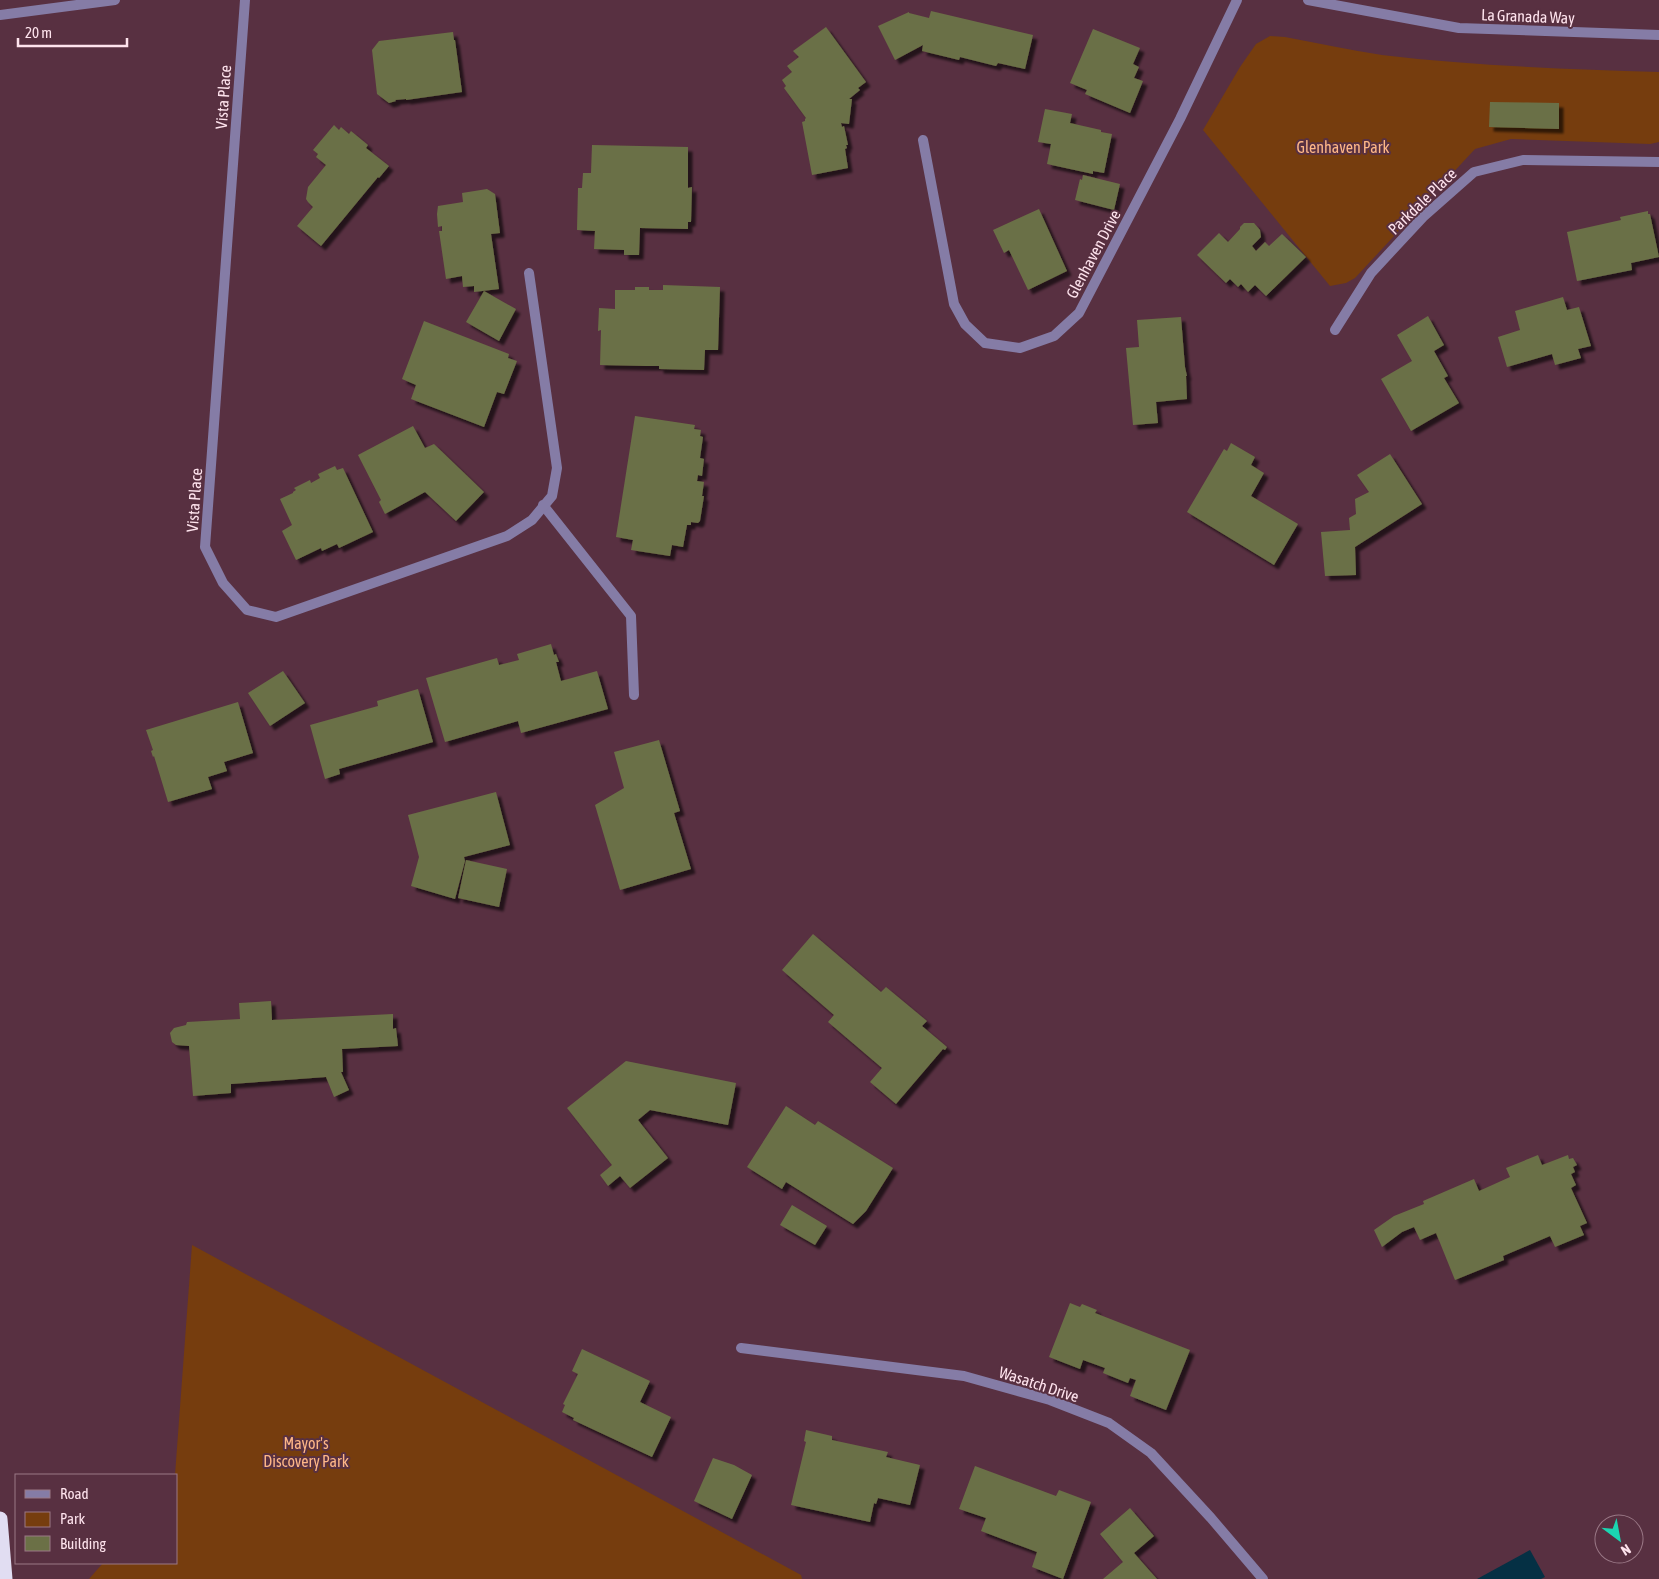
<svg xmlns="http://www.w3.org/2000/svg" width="1659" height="1579" font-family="'Asap Condensed',sans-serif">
  <defs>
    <filter id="shadow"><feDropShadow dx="4.5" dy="4.5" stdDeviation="1" flood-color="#0009"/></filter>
  </defs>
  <rect width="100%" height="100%" fill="#583041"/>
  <path fill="#763d0e" d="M1270,36L1285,37C1318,43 1350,50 1382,55C1474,66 1567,69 1659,72V142L1650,144L1511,139L1475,149L1355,278L1346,283L1330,286L1203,130L1240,67L1256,44Z
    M192,1245L801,1575L802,1579H89L103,1563H176V1475H175Z"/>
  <path fill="#053044" d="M1530,1550L1545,1577L1541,1579H1477Z"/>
  <path fill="#6b7046" filter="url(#shadow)" d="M931,11L1033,35L1025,69L998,63L996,66L960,57L959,60L922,51L923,45L895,60L878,26L909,12V13L929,18Z
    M826,27L866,82L858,88L860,90L849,99H852L849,124L841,123L842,127L844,126L848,145H846L847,148L845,149L848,168L812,175L802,122L805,121V119L806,118L784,88L786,86L782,80L792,72L787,66L799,57L793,51Z
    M1093,29L1140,48L1133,64L1139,67L1134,78L1143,81L1130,113L1085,94L1087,90L1070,83Z
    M453,32L454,40H455L462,92L406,100V99L395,100L396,101L389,103L377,94L372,50L379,41Z
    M1490,102L1559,103V129L1489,127Z
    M1045,109L1072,114L1070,123L1101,130V132L1112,134L1104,173L1093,171V174L1047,164L1051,144L1038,142Z
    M334,125L339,130L341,127L349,134L351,131L368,145L366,148L389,166L379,178L378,177L321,246L297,226L313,207L308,202L306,199L308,187L326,165L316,157L318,154L313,150Z
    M592,145L688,147V188L692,187L691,222H688V229L640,228L639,255H624V250L594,249L595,231L577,230L578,188H582L583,173H591Z
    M1083,175L1120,184L1114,210L1075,200L1080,179L1082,180Z
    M487,189L495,194L500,233L491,234L499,289L474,292V286L463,287L462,276L446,279L439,231H442V226L438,227L437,214L438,206L463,202L462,193Z
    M1039,209L1067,271L1028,290L1009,250L1004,253L993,230Z
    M1648,211V214H1650L1659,257L1631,263L1632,270L1577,281L1567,232L1621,220L1620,217Z
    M1244,223H1254L1260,230L1261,237L1252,246L1256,251L1265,242L1269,246L1282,234L1306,257L1266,296L1255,285L1248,292L1241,284L1238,287L1230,279L1226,283L1197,255L1219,233L1228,242L1240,229V227Z
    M663,285L720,287L718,350H705L704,370L659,369V366H646L600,365L601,330L598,331L599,308L615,309V290H635V287H649V290H663Z
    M484,291L516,309L499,341L466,322Z
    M1563,297L1567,310L1579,307L1591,346L1578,349L1581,358L1555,365L1552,354L1507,367L1498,337L1520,330L1515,311Z
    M1428,316L1444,345L1434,351L1448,376L1444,378L1459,403L1411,431L1381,379L1412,361L1397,335Z
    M1181,317L1185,367L1187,376H1186L1187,399L1156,402L1158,423L1133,425L1126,348L1139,347L1137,320Z
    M424,321L509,354L508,358L517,361L504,394L497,392L484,427L411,399L416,385L402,379Z
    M635,416L695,425L694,429L701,430L700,436L703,437L700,458L704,459L702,476L698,475L697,481L704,482L702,496H704L700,521L698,523L691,522V525H687L683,547L672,545L670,556L631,550L633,540L616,537Z
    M413,426L425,448L434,444L484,492L456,521L425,492L385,514L379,502L381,500L358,455Z
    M1231,443L1255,457L1251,465L1264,473L1251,496L1298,524L1274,565L1187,512L1224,449L1227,451Z
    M1390,454L1422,504L1355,547L1356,575L1325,576L1321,532L1350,530L1349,518L1356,514L1355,499L1369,492L1357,475Z
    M335,466L337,470L343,468L373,532L339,548L337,544L322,551L321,548L296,560L282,531L292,525L280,499L293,493V492L296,490L294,488L310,480L311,483L320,478L318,474Z
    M551,644L554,655L556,654L559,662H556L561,681L597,671L608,709L521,733L518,721L445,742L426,678L497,658L499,665L519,660L517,654Z
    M283,671L305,703L270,726L248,693Z
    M418,689L433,742L339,769L340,774L325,779L310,725L378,706L377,701Z
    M238,702L253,753L224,762L227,771L208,777L212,789L168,802L154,756L153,757L151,751L153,750L146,730Z
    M659,740L680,811L674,813L691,869L620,890L595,805L624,788L614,752Z
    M496,792L510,845L464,857L465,861L455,899L411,886L419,857L408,815Z
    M466,860L507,869L499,907L458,898Z
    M813,934L881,992L886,987L927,1021L922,1026L947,1047L945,1050L943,1049L896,1104L870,1082L882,1068L828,1022L834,1015L782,970Z
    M271,1001L272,1020L393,1014V1029L396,1028L398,1046L342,1049L343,1072H341L349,1090L334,1097L326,1077L231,1084V1093L193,1096L189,1046L176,1045L172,1042L170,1033L174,1028L186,1025L187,1022L240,1019L239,1003Z
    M626,1061L736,1083L728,1125L650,1110L638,1120L668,1158L630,1188L620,1176L608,1186L600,1175L612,1165L567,1108Z
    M786,1106L815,1125L818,1121L893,1168L866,1211L853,1224L786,1182L782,1189L747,1167Z
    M1538,1155L1542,1165L1568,1155L1569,1159L1573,1158L1577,1165L1573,1167L1575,1172L1571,1174L1576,1185L1571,1188L1587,1223L1580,1226L1584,1235L1555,1247L1550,1236L1503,1256L1504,1260L1455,1280L1436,1233L1420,1240L1414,1227L1402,1232L1382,1247L1374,1230L1394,1216L1424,1204L1423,1201L1474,1179L1479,1191L1510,1177L1506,1168Z
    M792,1205L827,1226L815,1245L780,1225Z
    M1070,1303L1080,1307L1082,1304L1097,1310L1095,1313L1190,1350L1166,1410L1130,1396L1136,1380L1130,1378L1128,1383L1103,1373L1105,1368L1083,1360L1080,1369L1049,1357Z
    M582,1349L650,1381L640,1402L671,1417L652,1457L573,1420L574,1418L562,1412L565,1405L563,1404L578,1374L572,1371Z
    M806,1430L832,1436V1440L888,1452L886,1457L920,1465L910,1505L878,1498L876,1504L874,1503L870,1522L791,1505L806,1442L804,1441Z
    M713,1458L734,1465L752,1475L732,1519L694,1501Z
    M975,1466L1056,1496L1059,1490L1091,1502L1063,1579L1032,1567L1037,1552L981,1531L986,1518L959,1509Z
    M1130,1508L1154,1536L1134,1553L1157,1579H1103L1123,1562L1100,1534Z"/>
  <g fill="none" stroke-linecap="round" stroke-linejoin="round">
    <path stroke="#857ca6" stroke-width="10" d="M543,505L631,616L634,695"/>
    <path stroke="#857ca6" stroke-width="10" d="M245,0L205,547L223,583L247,610L276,617L507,536L532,520L552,496L557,468L529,273
      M1308,0L1459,28L1659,35
      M0,15L115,0
      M923,140L954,304L965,324L985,343L1020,348L1054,336L1079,313L1180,119L1237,0
      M1335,330L1371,273L1423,217L1474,172L1523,160L1659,162
      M741,1348L964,1376L1050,1400L1109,1423L1151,1453L1211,1518L1263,1579"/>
    <path stroke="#e1ddf2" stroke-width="15" d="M0,1519L5,1579"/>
  </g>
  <g text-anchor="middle" stroke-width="4" stroke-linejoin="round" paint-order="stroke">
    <g font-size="16" fill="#fee3ed" stroke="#583041">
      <text transform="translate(1528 16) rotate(2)" y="6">La Granada Way</text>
      <text transform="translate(223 97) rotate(-86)" y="6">Vista Place</text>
      <text transform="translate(1422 201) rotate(-44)" y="6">Parkdale Place</text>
      <text transform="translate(1093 254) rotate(-62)" y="6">Glenhaven Drive</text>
      <text transform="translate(194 500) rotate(-86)" y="6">Vista Place</text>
      <text transform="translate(1039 1384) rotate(18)" y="6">Wasatch Drive</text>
    </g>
    <g font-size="16" fill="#feb787" stroke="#583041">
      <text x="1343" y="153">Glenhaven Park</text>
      <text x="306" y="1449">Mayor's<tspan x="306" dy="18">Discovery Park</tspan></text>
    </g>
  </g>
  <rect x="15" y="1474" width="162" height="90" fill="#583041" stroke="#9a7886"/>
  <rect x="25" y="1490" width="25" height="8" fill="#857ca6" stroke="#9a7886"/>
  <text x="60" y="1499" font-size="15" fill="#fee3ed">Road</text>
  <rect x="25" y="1512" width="25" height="15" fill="#763d0e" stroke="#9a7886"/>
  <text x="60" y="1524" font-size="15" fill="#fee3ed">Park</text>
  <rect x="25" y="1536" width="25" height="15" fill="#6b7046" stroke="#9a7886"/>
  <text x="60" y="1549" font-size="15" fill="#fee3ed">Building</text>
  <g transform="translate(1619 1539) rotate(148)"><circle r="24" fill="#583041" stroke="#9a7886"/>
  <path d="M0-4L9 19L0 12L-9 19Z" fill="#1bd5b1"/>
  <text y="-8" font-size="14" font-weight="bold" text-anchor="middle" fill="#fee3ed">N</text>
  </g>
  <path d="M18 38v8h109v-8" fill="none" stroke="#fee3ed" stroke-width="2.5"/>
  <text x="25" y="38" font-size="15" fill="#fee3ed" stroke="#583041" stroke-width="4" paint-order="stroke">20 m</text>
</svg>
